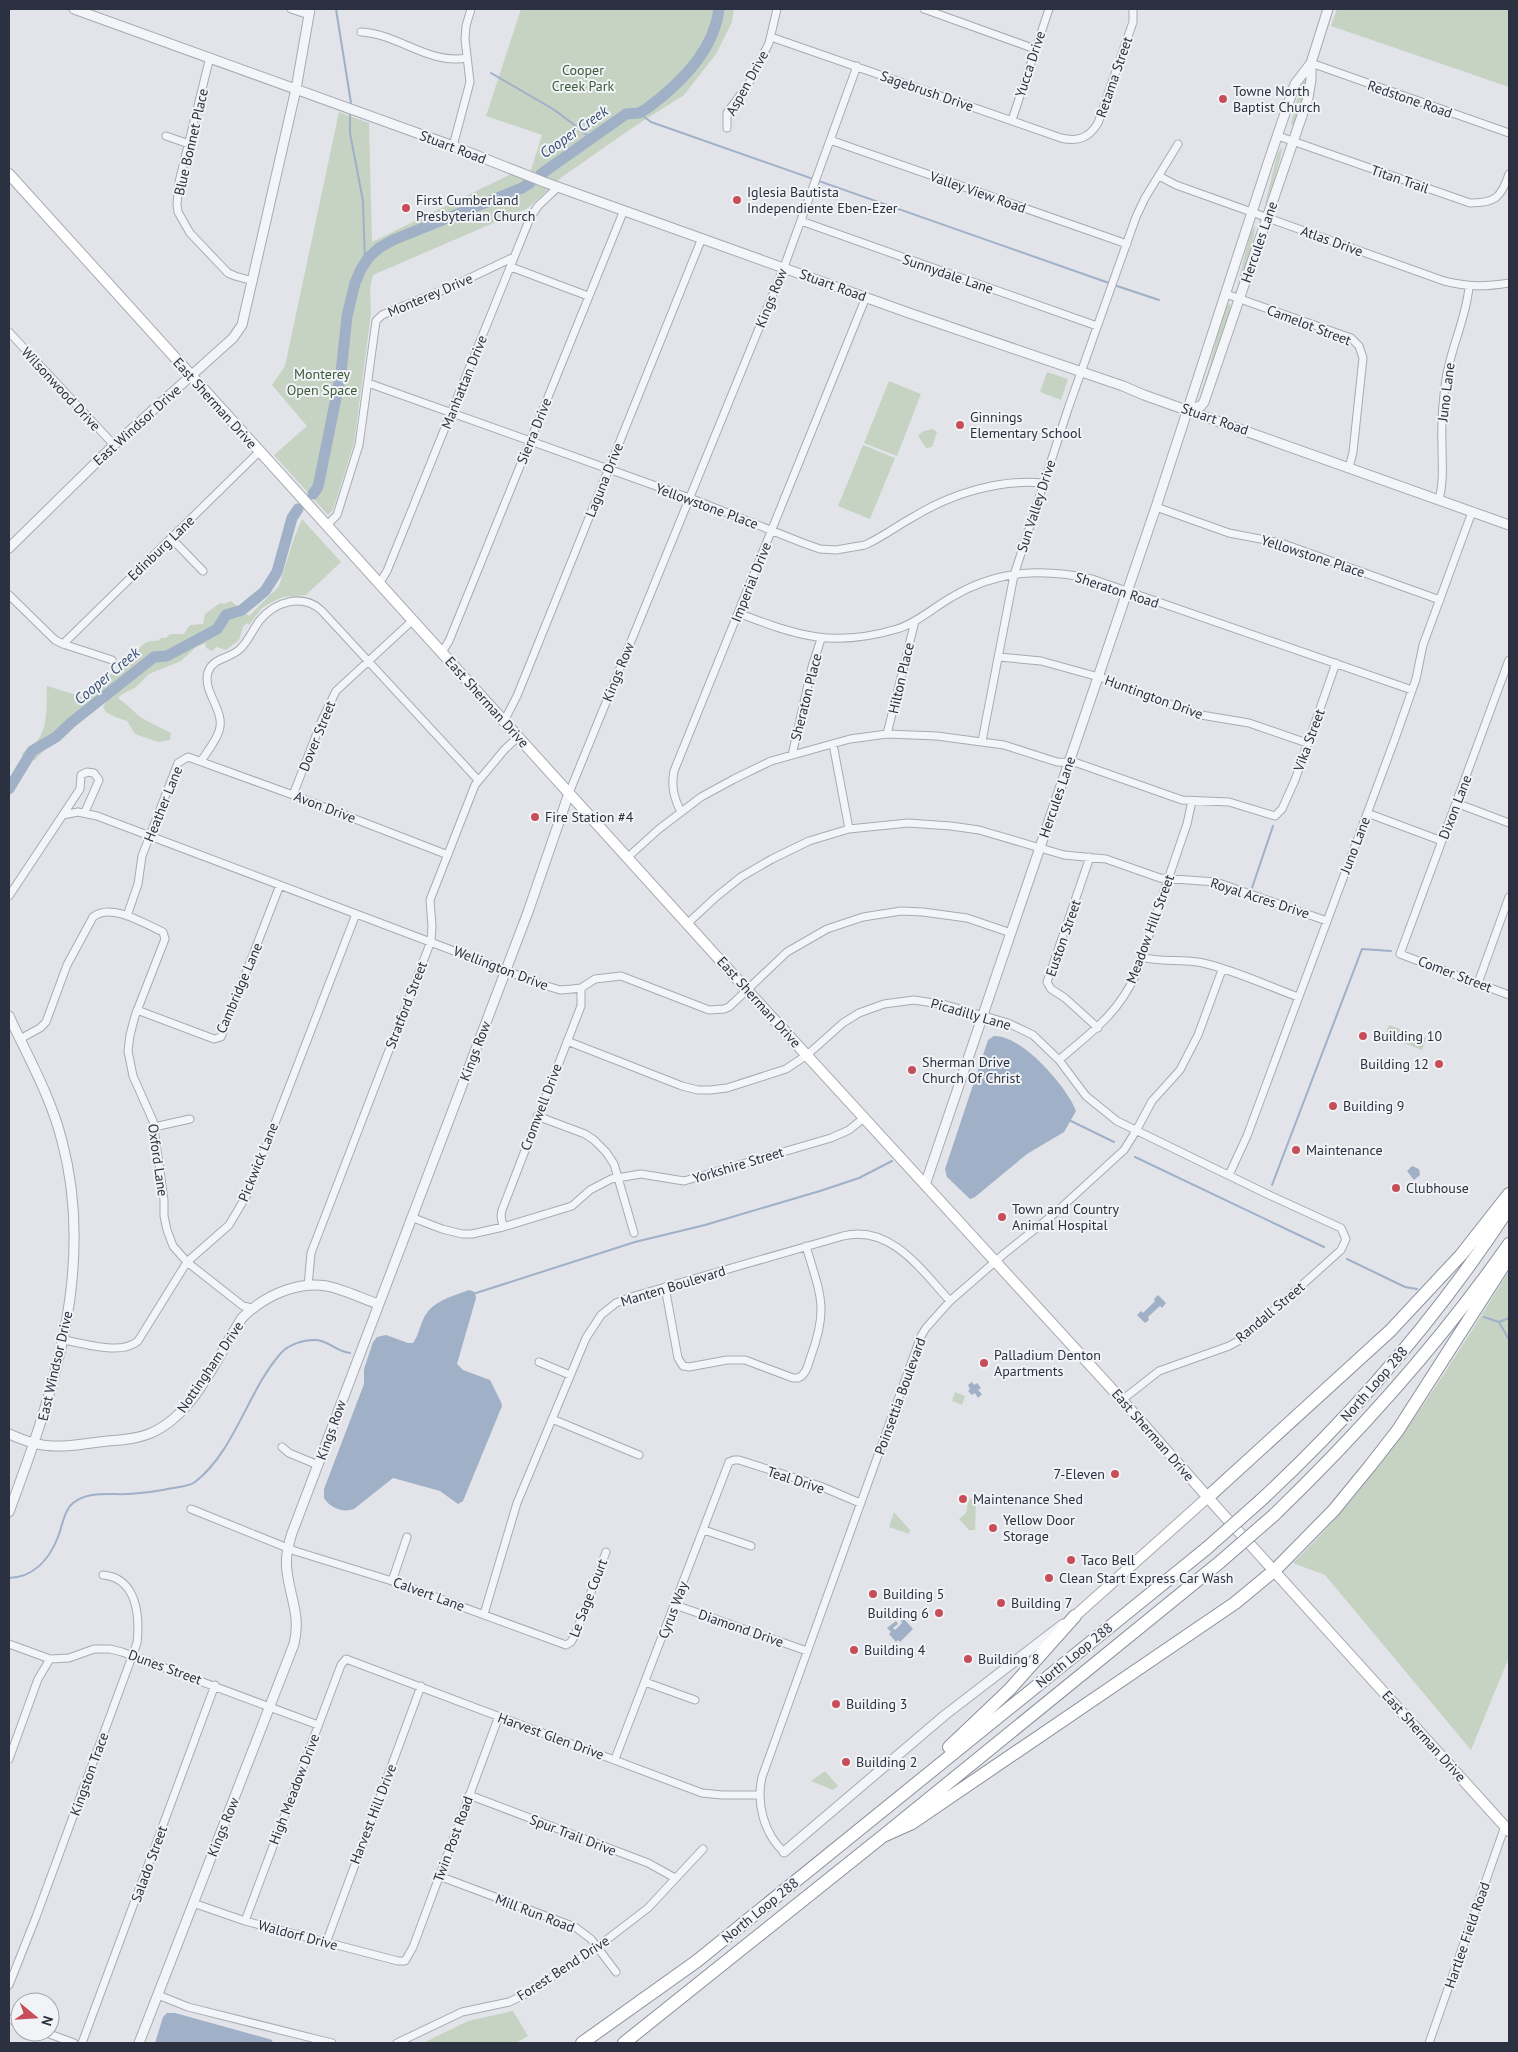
<svg xmlns="http://www.w3.org/2000/svg" width="1518" height="2052" font-family="'PT Sans',sans-serif">
  <rect width="100%" height="100%" fill="#e2e4e9"/>
  <path fill="#c6d3c3" d="M521,9H734L732,22L716,54L684,95L632,128L562,177L528,208L373,275L370,288L371,313L354,443L333,510L328,515L274,455L307,426L272,385L285,366L339,112L369,123L372,242L511,174L531,170L542,135L486,116Z
    M1337,9H1509V87L1331,26Z
    M1306,73L1308,83L1293,126L1291,124L1301,83Z
    M1282,146C1283,153 1269,199 1265,204L1277,155Z
    M1255,226C1256,233 1243,279 1238,283L1250,234Z
    M1230,303L1231,309L1223,332L1214,369L1201,398V392L1208,372L1222,317L1225,308Z
    M1047,372L1068,379L1061,400L1040,392Z
    M889,381L921,394L897,456L864,443Z
    M933,429L937,432L932,447L926,448L918,436L923,431Z
    M863,445L895,458L870,519L838,506Z
    M302,519L341,562L306,595L283,597L270,603L262,608L249,625L247,623L243,627L239,640L226,650L216,647L213,651L206,648L205,643L195,648L181,661L149,674L136,687L119,696V699C127,704 131,709 138,715C140,718 165,730 171,733L170,740L158,742L135,734L127,721L115,717L106,712L103,707L106,702L103,696L51,735L50,744L35,760H24L22,754C26,749 33,746 37,741C49,727 46,702 47,686L86,698C93,693 99,686 107,682L108,676L118,670L122,663C140,664 134,638 158,641L161,638H166L170,634H184L190,625L203,624L205,614L220,603L224,604L231,601L249,616L279,586L293,541Z
    M1389,1025L1426,1038L1422,1050L1385,1036Z
    M1509,1271V1657L1471,1750L1325,1575L1293,1563C1381,1478 1445,1374 1509,1271Z
    M955,1392L965,1396L962,1405L952,1401Z
    M969,1498L976,1501L975,1530H969L959,1519L966,1513Z
    M894,1512L910,1530L909,1534L889,1527Z
    M825,1771L838,1786L833,1790L811,1781Z
    M513,2011L528,2036L516,2043H423L468,2021Z"/>
  <path fill="#9fb0c7" d="M994,1036C1022,1035 1067,1087 1076,1111L1064,1132L1027,1154L975,1197L970,1199L947,1177L945,1169L988,1040Z
    M1412,1166L1419,1169L1420,1175L1414,1180L1407,1171Z
    M469,1290L475,1292L476,1298L457,1364L463,1370L490,1380L501,1402L502,1406L463,1501L458,1504L440,1491L393,1478L354,1509C343,1513 330,1508 324,1498V1489L364,1384V1369L373,1342L377,1337L386,1335L408,1343H413C418,1337 419,1328 423,1320C431,1301 451,1297 469,1290Z
    M1158,1295L1166,1303L1162,1308L1160,1306L1148,1317L1149,1320L1145,1323L1137,1315L1141,1311L1143,1313L1155,1301L1154,1299Z
    M972,1382L974,1385L977,1383L981,1388L978,1390L982,1394L978,1398L975,1393L972,1395L968,1391L970,1389L968,1385Z
    M904,1619L913,1629L900,1642L898,1640L896,1642L889,1634L891,1632L887,1628L896,1621L898,1624L893,1628L895,1630L902,1623L901,1621Z
    M167,2013H175L269,2039L272,2040L273,2043H155L163,2017Z"/>
  <g fill="none" stroke-linecap="round" stroke-linejoin="round">
    <path stroke="#9fb0c7" stroke-width="2" d="M336,9L351,103
      M1305,9H1308
      M491,73L553,109L576,126
      M639,113L651,122L1109,283
      M350,115V133L363,201L365,263
      M580,130L591,138
      M1114,285L1159,300
      M1252,888L1273,826
      M1071,1121L1114,1142
      M1135,1157L1324,1247
      M1272,1185L1362,949L1391,951
      M1347,1259L1405,1287L1417,1289
      M476,1293L635,1242L705,1225L820,1191L859,1178L892,1161
      M1484,1317L1499,1322L1509,1340
      M1499,1322L1509,1318
      M9,1578C33,1577 49,1560 58,1537C62,1527 63,1515 70,1506C84,1490 110,1495 128,1494C143,1493 159,1491 173,1488C180,1487 190,1486 195,1482C235,1451 248,1390 281,1353C288,1345 304,1339 316,1340C329,1341 336,1351 350,1353"/>
    <path stroke="#9fb0c7" stroke-width="11" d="M541,174L626,114L639,113L646,109C679,85 714,51 719,9
      M313,494L318,487L341,373L347,316L355,283L361,269L369,257L379,248L393,240L522,188L530,183
      M9,789L32,751L56,737L72,722L154,657L167,656L217,629L226,615L242,610L265,591L277,572L292,518L298,509"/>
    <defs>
      <path id="minor" d="M291,9L309,15
        M924,9L1035,49
        M361,32C399,34 428,65 467,58
        M771,37L1061,138C1078,142 1089,138 1098,123L1133,22V9
        M210,57L179,182L177,204L178,212L190,233L228,273L235,276L253,281
        M1311,63L1509,133
        M1012,120L1049,9
        M727,128V113L749,83L769,43L777,9
        M166,136L189,144
        M1278,136L1470,203C1495,203 1501,198 1509,174
        M830,140L1127,244
        M453,146L470,82L465,39L466,26L471,9
        M1159,176L1176,185L1444,281C1469,287 1484,287 1509,283
        M801,221L1097,326
        M511,267L588,296
        M1226,294L1351,338L1359,346L1363,358L1353,452L1349,468
        M9,332L114,445
        M368,383L695,500L803,543L820,549L836,550L865,545C883,537 898,525 915,516C953,493 1000,479 1044,483
        M1439,500C1444,481 1442,464 1442,444C1441,422 1443,400 1446,379C1451,347 1466,319 1469,287
        M1156,507L1229,533L1281,543L1440,600
        M327,525L337,515L359,445L376,321L382,315L453,286L514,257
        M171,538L203,571
        M379,584L387,571L530,218L538,206L558,187
        M9,595L55,640L63,644L112,660
        M738,613C798,636 833,648 897,629C917,623 934,607 952,597C997,570 1042,568 1092,579L1412,690
        M63,644L259,452
        M442,652L449,641L624,210
        M999,657L1041,661L1106,679L1132,691L1201,715L1249,723L1307,743
        M1509,660L1400,954L1509,995
        M504,721L517,696L702,238
        M887,734L915,621
        M982,741L1014,575L1068,409L1136,217L1145,198L1178,144
        M833,744L849,829
        M792,755L812,667L821,639
        M201,761C207,752 216,741 219,731C226,711 202,692 208,672C213,657 231,659 241,648C249,640 253,629 260,620C275,602 302,593 321,610L478,780
        M569,793L784,267L857,66
        M293,795L322,720L336,691L413,620
        M1456,803L1509,823
        M681,812C674,798 671,787 674,771L866,297
        M1367,813L1442,841
        M63,815L78,812L97,816L544,985L560,990L572,989L581,988L595,979L621,976L709,1010L724,1009L729,1007L787,952L827,929L863,917L901,911L923,912L967,918L1011,933
        M628,857L659,829L701,797L734,779L771,761L850,739L887,734L937,736L1004,745L1057,762L1077,763L1182,800L1229,802L1275,816L1282,809L1295,780L1336,663
        M1090,857L1047,982L1051,989L1065,998L1098,1028
        M9,896L80,789L81,775L87,772L94,773L99,780L85,812
        M127,916L138,884L142,856L178,763L188,757L293,795L448,855
        M688,923L716,897L741,877L772,859L809,841L849,829L908,823L951,826L979,830L1064,855L1106,859L1160,878L1216,882L1327,921
        M1141,957C1161,963 1182,958 1203,963C1234,970 1268,986 1298,997
        M1478,983L1509,897
        M137,1010L214,1039L221,1037L280,885
        M20,1039L40,1028L46,1022L67,965L93,917C111,902 145,924 163,932L165,939L135,1016L130,1035L128,1051L133,1076L153,1121L164,1200V1216L167,1230L173,1246L187,1262L243,1306L252,1308
        M567,1041L682,1086L698,1090H710L727,1088L786,1069L807,1055L843,1023L859,1013L884,1004L914,1000L946,1005L1008,1023L1033,1035L1059,1060L1086,1096L1117,1121L1267,1194L1341,1228L1346,1239L1341,1250L1242,1339L1229,1346L1159,1371L1122,1400
        M1059,1060C1090,1033 1117,1015 1135,976L1187,824L1192,801
        M537,1116L585,1134L594,1140L606,1152L614,1164L634,1233
        M154,1127L190,1119
        M1229,1175L1247,1136L1396,736L1416,679L1423,645L1472,512
        M411,1217L442,1229L462,1234H472L503,1227L572,1206L590,1190L611,1179L641,1174L684,1181L831,1138L849,1130L865,1117
        M503,1227L501,1216L502,1210L581,1006V988
        M308,1286L311,1253L431,941L432,926L430,900L475,785L505,749L518,737
        M665,1287L678,1358L683,1366L689,1367L727,1360H745L793,1378H798C807,1374 808,1364 811,1356C829,1307 820,1294 806,1246
        M63,1340C84,1343 120,1356 138,1341L187,1262L229,1225L248,1193L356,914
        M539,1362L570,1375
        M552,1419L639,1455
        M282,1447L289,1453L318,1465
        M191,1509L295,1551L392,1581L566,1645L571,1642L575,1635L606,1552
        M704,1530L751,1546
        M392,1581L407,1537
        M675,1605L807,1651
        M484,1614L517,1503L586,1338L601,1315L616,1303L631,1297L843,1236C891,1224 922,1271 950,1301
        M9,1644L50,1659L69,1658L94,1649H110L122,1652L318,1725
        M645,1682L695,1700
        M9,1759L38,1679L50,1659
        M615,1759L729,1462L734,1460H739L820,1486L860,1503
        M469,1795L648,1863L675,1878
        M784,1852C764,1834 756,1803 762,1777L921,1336L926,1328L950,1301L1005,1253L1054,1214L1124,1150L1136,1131L1152,1101L1180,1070L1198,1035L1222,970
        M439,1876L575,1927L591,1939L616,1972
        M193,1903L245,1921L398,1961H405L413,1947L499,1716
        M245,1921L341,1665L346,1659L702,1793L722,1795H759
        M326,1943L421,1686
        M9,1985L36,1917L137,1643C140,1616 137,1578 103,1575
        M158,1995L188,2007L332,2043
        M9,2019L20,2023
        M44,2032L74,2043
        M82,2043L215,1685
        M397,2043L462,2012L509,2002L524,1995L592,1951L648,1908L703,1849
        M1429,2043L1505,1826"/>
      <path id="tertiary" d="M74,9L453,146L544,182L909,313L1123,386L1144,395L1509,525
        M1188,409L1201,406L1204,402L1308,98L1311,80V63L1328,9
        M9,548L114,445L233,338L242,325L296,89L310,9
        M9,1016C28,1057 51,1097 62,1141C96,1268 53,1394 9,1512
        M925,1185L1156,507L1268,163L1295,84L1311,63
        M9,1434C17,1437 25,1441 34,1443C54,1449 78,1445 99,1442C116,1440 135,1440 151,1433C195,1414 217,1357 242,1318C266,1294 304,1277 338,1289C351,1293 364,1299 378,1304
        M784,1852L945,1715L1063,1624
        M139,2043L294,1644C301,1615 290,1598 287,1571C285,1558 288,1545 292,1533L528,912L569,793"/>
      <path id="secondary" d="M9,174L747,990L1122,1400L1219,1510L1509,1831
        M1075,1616L1208,1497"/>
      <path id="trunk" d="M1208,1497L1390,1331L1461,1255L1509,1194
        M1260,1501C1355,1413 1439,1315 1509,1208
        M1274,1515C1362,1430 1439,1344 1509,1244
        M949,1747L1010,1689L1075,1616
        M883,1836L912,1823L1235,1603L1275,1570L1334,1510L1370,1466L1398,1430L1509,1257
        M582,2043L697,1961L1207,1548
        M624,2043L883,1836L1220,1562"/>
    </defs>
    <use href="#minor" stroke="#a7abb3" stroke-width="9"/>
    <use href="#tertiary" stroke="#a7abb3" stroke-width="11"/>
    <use href="#secondary" stroke="#a7abb3" stroke-width="12"/>
    <use href="#trunk" stroke="#8a919f" stroke-width="14"/>
    <use href="#minor" stroke="#f4f5f8" stroke-width="7"/>
    <use href="#tertiary" stroke="#f4f5f8" stroke-width="9"/>
    <use href="#secondary" stroke="#fff" stroke-width="10"/>
    <use href="#trunk" stroke="#fff" stroke-width="12"/>
    <defs>
      <path id="trunk-bridge" d="M1207,1548L1260,1501
        M1220,1562L1274,1515"/>
    </defs>
    <use href="#trunk-bridge" stroke="#8a919f" stroke-width="14" stroke-linecap="butt"/>
    <use href="#trunk-bridge" stroke="#fff" stroke-width="12"/>
  </g>
  <g fill="#c74e59" stroke="#f1f3f7" stroke-width="2">
    <circle cx="1223" cy="99" r="5"/>
    <circle cx="737" cy="200" r="5"/>
    <circle cx="406" cy="208" r="5"/>
    <circle cx="960" cy="425" r="5"/>
    <circle cx="535" cy="817" r="5"/>
    <circle cx="1363" cy="1036" r="5"/>
    <circle cx="1439" cy="1064" r="5"/>
    <circle cx="912" cy="1070" r="5"/>
    <circle cx="1333" cy="1106" r="5"/>
    <circle cx="1296" cy="1150" r="5"/>
    <circle cx="1396" cy="1188" r="5"/>
    <circle cx="1002" cy="1217" r="5"/>
    <circle cx="984" cy="1363" r="5"/>
    <circle cx="1115" cy="1474" r="5"/>
    <circle cx="963" cy="1499" r="5"/>
    <circle cx="993" cy="1528" r="5"/>
    <circle cx="1071" cy="1560" r="5"/>
    <circle cx="1049" cy="1578" r="5"/>
    <circle cx="873" cy="1594" r="5"/>
    <circle cx="1001" cy="1603" r="5"/>
    <circle cx="939" cy="1613" r="5"/>
    <circle cx="854" cy="1650" r="5"/>
    <circle cx="968" cy="1659" r="5"/>
    <circle cx="836" cy="1704" r="5"/>
    <circle cx="846" cy="1762" r="5"/>
  </g>
  <g text-anchor="middle" stroke-width="4" stroke-linejoin="round" paint-order="stroke">
    <g font-size="14" fill="#2b3140" stroke="#f1f3f7">
      <text transform="translate(1030 64) rotate(-72)" y="5">Yucca Drive</text>
      <text transform="translate(1114 77) rotate(-71)" y="5">Retama Street</text>
      <text transform="translate(747 83) rotate(-61)" y="5">Aspen Drive</text>
      <text transform="translate(927 91) rotate(19)" y="5">Sagebrush Drive</text>
      <text transform="translate(1410 99) rotate(19)" y="5">Redstone Road</text>
      <text transform="translate(191 142) rotate(-77)" y="5">Blue Bonnet Place</text>
      <text transform="translate(453 147) rotate(21)" y="5">Stuart Road</text>
      <text transform="translate(1400 179) rotate(19)" y="5">Titan Trail</text>
      <text transform="translate(978 192) rotate(19)" y="5">Valley View Road</text>
      <text transform="translate(1332 241) rotate(20)" y="5">Atlas Drive</text>
      <text transform="translate(1259 242) rotate(-71)" y="5">Hercules Lane</text>
      <text transform="translate(948 274) rotate(19)" y="5">Sunnydale Lane</text>
      <text transform="translate(833 285) rotate(20)" y="5">Stuart Road</text>
      <text transform="translate(430 295) rotate(-23)" y="5">Monterey Drive</text>
      <text transform="translate(771 298) rotate(-68)" y="5">Kings Row</text>
      <text transform="translate(1309 325) rotate(21)" y="5">Camelot Street</text>
      <text transform="translate(464 382) rotate(-68)" y="5">Manhattan Drive</text>
      <text transform="translate(61 389) rotate(47)" y="5">Wilsonwood Drive</text>
      <text transform="translate(1446 392) rotate(-83)" y="5">Juno Lane</text>
      <text transform="translate(215 403) rotate(48)" y="5">East Sherman Drive</text>
      <text transform="translate(1215 419) rotate(19)" y="5">Stuart Road</text>
      <text transform="translate(137 425) rotate(-42)" y="5">East Windsor Drive</text>
      <text transform="translate(534 431) rotate(-68)" y="5">Sierra Drive</text>
      <text transform="translate(604 480) rotate(-68)" y="5">Laguna Drive</text>
      <text transform="translate(707 506) rotate(20)" y="5">Yellowstone Place</text>
      <text transform="translate(1036 506) rotate(-72)" y="5">Sun Valley Drive</text>
      <text transform="translate(161 548) rotate(-44)" y="5">Edinburg Lane</text>
      <text transform="translate(1313 556) rotate(18)" y="5">Yellowstone Place</text>
      <text transform="translate(751 582) rotate(-68)" y="5">Imperial Drive</text>
      <text transform="translate(1117 590) rotate(18)" y="5">Sheraton Road</text>
      <text transform="translate(618 672) rotate(-68)" y="5">Kings Row</text>
      <text transform="translate(901 678) rotate(-77)" y="5">Hilton Place</text>
      <text transform="translate(806 697) rotate(-76)" y="5">Sheraton Place</text>
      <text transform="translate(1154 697) rotate(20)" y="5">Huntington Drive</text>
      <text transform="translate(487 702) rotate(48)" y="5">East Sherman Drive</text>
      <text transform="translate(317 736) rotate(-68)" y="5">Dover Street</text>
      <text transform="translate(1309 740) rotate(-70)" y="5">Vika Street</text>
      <text transform="translate(1057 797) rotate(-71)" y="5">Hercules Lane</text>
      <text transform="translate(163 804) rotate(-68)" y="5">Heather Lane</text>
      <text transform="translate(325 807) rotate(21)" y="5">Avon Drive</text>
      <text transform="translate(1455 807) rotate(-69)" y="5">Dixon Lane</text>
      <text transform="translate(1355 845) rotate(-69)" y="5">Juno Lane</text>
      <text transform="translate(1260 898) rotate(18)" y="5">Royal Acres Drive</text>
      <text transform="translate(1150 929) rotate(-70)" y="5">Meadow Hill Street</text>
      <text transform="translate(1063 938) rotate(-71)" y="5">Euston Street</text>
      <text transform="translate(501 968) rotate(21)" y="5">Wellington Drive</text>
      <text transform="translate(1455 974) rotate(21)" y="5">Comer Street</text>
      <text transform="translate(239 988) rotate(-67)" y="5">Cambridge Lane</text>
      <text transform="translate(759 1002) rotate(48)" y="5">East Sherman Drive</text>
      <text transform="translate(406 1005) rotate(-69)" y="5">Stratford Street</text>
      <text transform="translate(971 1014) rotate(16)" y="5">Picadilly Lane</text>
      <text transform="translate(475 1051) rotate(-69)" y="5">Kings Row</text>
      <text transform="translate(541 1107) rotate(-69)" y="5">Cromwell Drive</text>
      <text transform="translate(158 1160) rotate(82)" y="5">Oxford Lane</text>
      <text transform="translate(258 1162) rotate(-68)" y="5">Pickwick Lane</text>
      <text transform="translate(738 1165) rotate(-17)" y="5">Yorkshire Street</text>
      <text transform="translate(673 1286) rotate(-17)" y="5">Manten Boulevard</text>
      <text transform="translate(1270 1312) rotate(-40)" y="5">Randall Street</text>
      <text transform="translate(55 1366) rotate(-77)" y="5">East Windsor Drive</text>
      <text transform="translate(210 1367) rotate(-56)" y="5">Nottingham Drive</text>
      <text transform="translate(1374 1384) rotate(-49)" y="5">North Loop 288</text>
      <text transform="translate(900 1396) rotate(-70)" y="5">Poinsettia Boulevard</text>
      <text transform="translate(331 1430) rotate(-70)" y="5">Kings Row</text>
      <text transform="translate(1153 1435) rotate(49)" y="5">East Sherman Drive</text>
      <text transform="translate(796 1480) rotate(18)" y="5">Teal Drive</text>
      <text transform="translate(429 1594) rotate(20)" y="5">Calvert Lane</text>
      <text transform="translate(588 1598) rotate(-69)" y="5">Le Sage Court</text>
      <text transform="translate(673 1610) rotate(-69)" y="5">Cyrus Way</text>
      <text transform="translate(741 1628) rotate(19)" y="5">Diamond Drive</text>
      <text transform="translate(1074 1655) rotate(-39)" y="5">North Loop 288</text>
      <text transform="translate(165 1667) rotate(20)" y="5">Dunes Street</text>
      <text transform="translate(551 1736) rotate(20)" y="5">Harvest Glen Drive</text>
      <text transform="translate(1424 1736) rotate(48)" y="5">East Sherman Drive</text>
      <text transform="translate(89 1774) rotate(-70)" y="5">Kingston Trace</text>
      <text transform="translate(294 1789) rotate(-69)" y="5">High Meadow Drive</text>
      <text transform="translate(373 1814) rotate(-69)" y="5">Harvest Hill Drive</text>
      <text transform="translate(223 1827) rotate(-68)" y="5">Kings Row</text>
      <text transform="translate(573 1835) rotate(21)" y="5">Spur Trail Drive</text>
      <text transform="translate(453 1839) rotate(-70)" y="5">Twin Post Road</text>
      <text transform="translate(149 1864) rotate(-70)" y="5">Salado Street</text>
      <text transform="translate(760 1910) rotate(-39)" y="5">North Loop 288</text>
      <text transform="translate(535 1913) rotate(21)" y="5">Mill Run Road</text>
      <text transform="translate(298 1935) rotate(15)" y="5">Waldorf Drive</text>
      <text transform="translate(1467 1935) rotate(-71)" y="5">Hartlee Field Road</text>
      <text transform="translate(563 1968) rotate(-33)" y="5">Forest Bend Drive</text>
    </g>
    <g font-size="14" fill="#3d5b39" stroke="#f1f3f7">
      <text x="583" y="75">Cooper<tspan x="583" dy="16">Creek Park</tspan></text>
      <text x="322" y="379">Monterey<tspan x="322" dy="16">Open Space</tspan></text>
    </g>
    <g font-size="14" fill="#2b3140" stroke="#f1f3f7" text-anchor="start">
      <text x="1233" y="96">Towne North<tspan x="1233" dy="16">Baptist Church</tspan></text>
      <text x="747" y="197">Iglesia Bautista<tspan x="747" dy="16">Independiente Eben-Ezer</tspan></text>
      <text x="416" y="205">First Cumberland<tspan x="416" dy="16">Presbyterian Church</tspan></text>
      <text x="970" y="422">Ginnings<tspan x="970" dy="16">Elementary School</tspan></text>
      <text x="545" y="822">Fire Station #4</text>
      <text x="1373" y="1041">Building 10</text>
      <text x="922" y="1067">Sherman Drive<tspan x="922" dy="16">Church Of Christ</tspan></text>
      <text x="1429" y="1069" text-anchor="end">Building 12</text>
      <text x="1343" y="1111">Building 9</text>
      <text x="1306" y="1155">Maintenance</text>
      <text x="1406" y="1193">Clubhouse</text>
      <text x="1012" y="1214">Town and Country<tspan x="1012" dy="16">Animal Hospital</tspan></text>
      <text x="994" y="1360">Palladium Denton<tspan x="994" dy="16">Apartments</tspan></text>
      <text x="1105" y="1479" text-anchor="end">7-Eleven</text>
      <text x="973" y="1504">Maintenance Shed</text>
      <text x="1003" y="1525">Yellow Door<tspan x="1003" dy="16">Storage</tspan></text>
      <text x="1081" y="1565">Taco Bell</text>
      <text x="1059" y="1583">Clean Start Express Car Wash</text>
      <text x="883" y="1599">Building 5</text>
      <text x="1011" y="1608">Building 7</text>
      <text x="929" y="1618" text-anchor="end">Building 6</text>
      <text x="864" y="1655">Building 4</text>
      <text x="978" y="1664">Building 8</text>
      <text x="846" y="1709">Building 3</text>
      <text x="856" y="1767">Building 2</text>
    </g>
    <g font-size="15" font-style="italic" fill="#374e72" stroke="#f1f3f7">
      <text transform="translate(574 132) rotate(-35)" y="5">Cooper Creek</text>
      <text transform="translate(107 676) rotate(-40)" y="5">Cooper Creek</text>
    </g>
  </g>
  <rect width="1518" height="2052" fill="none" stroke="#2b3140" stroke-width="20"/>
  <g transform="translate(35 2017) rotate(108)"><circle r="24" fill="#f1f3f7" stroke="#a2a5ae"/>
  <path d="M0-4L9 19L0 12L-9 19Z" fill="#c74e59"/>
  <text y="-8" font-size="14" font-weight="bold" text-anchor="middle" fill="#2b3140">N</text>
  </g>
</svg>
